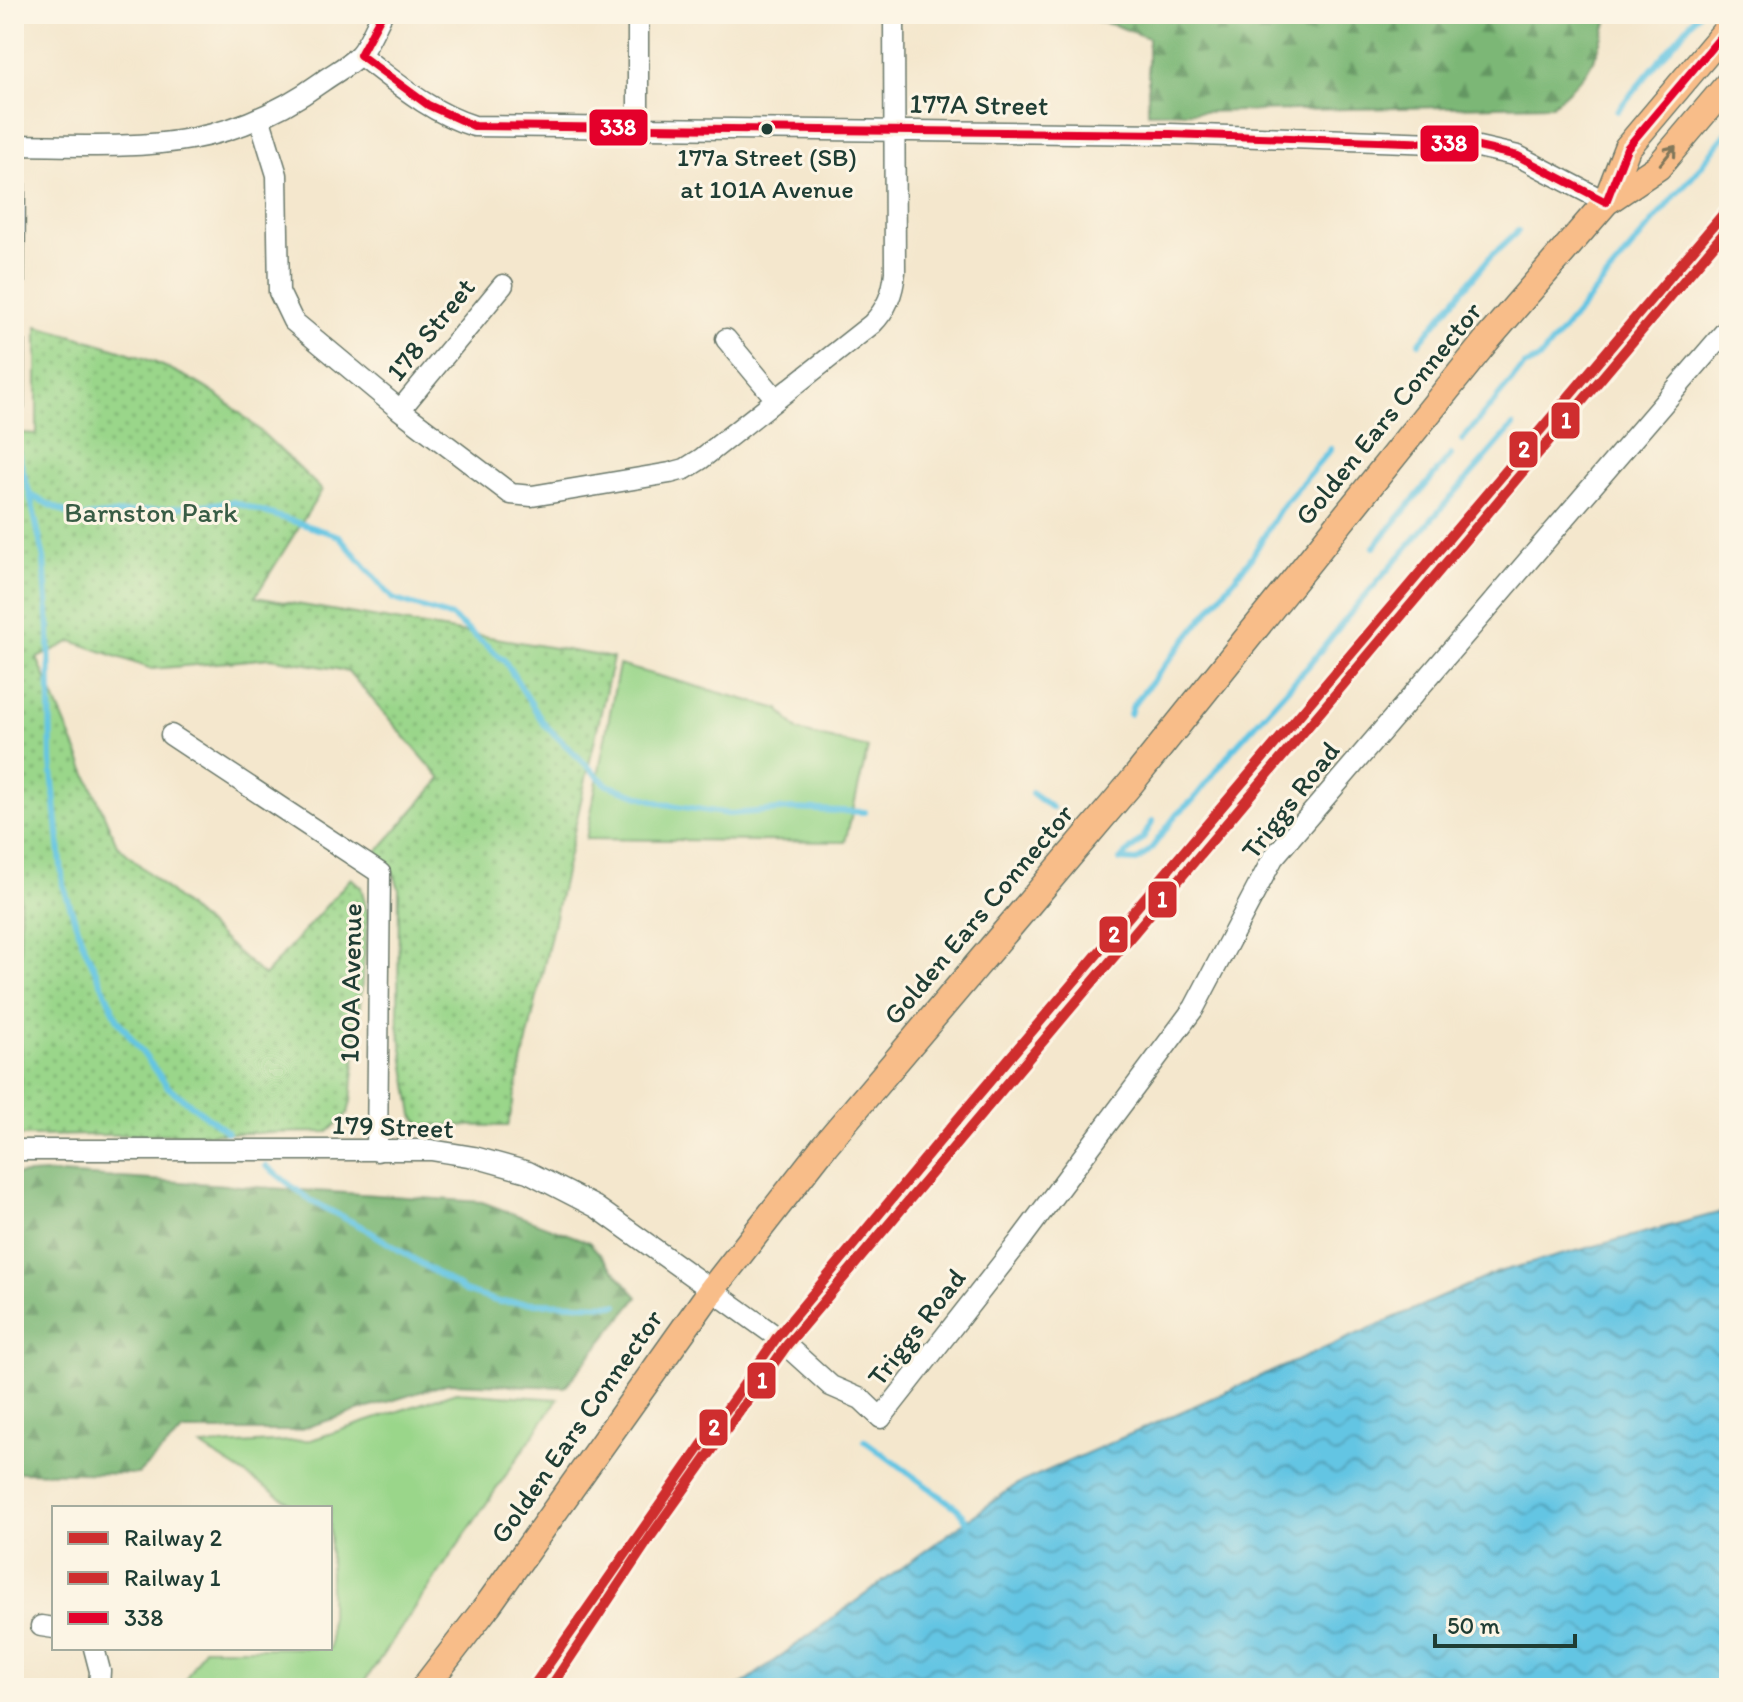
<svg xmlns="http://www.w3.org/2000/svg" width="1743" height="1702" font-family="Itim,sans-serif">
  <defs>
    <pattern id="forest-firs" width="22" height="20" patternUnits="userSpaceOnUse" patternTransform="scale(2)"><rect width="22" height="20" fill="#7bb776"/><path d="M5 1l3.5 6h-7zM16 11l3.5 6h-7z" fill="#649662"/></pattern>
    <pattern id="park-dots" width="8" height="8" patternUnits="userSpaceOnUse" patternTransform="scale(2)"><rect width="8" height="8" fill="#9ad68a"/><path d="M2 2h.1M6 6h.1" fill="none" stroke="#7daf72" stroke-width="1.8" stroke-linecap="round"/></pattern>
    <pattern id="water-waves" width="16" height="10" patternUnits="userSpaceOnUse" patternTransform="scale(2)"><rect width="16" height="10" fill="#64c5e3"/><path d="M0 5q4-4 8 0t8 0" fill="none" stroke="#52a1b9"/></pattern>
  </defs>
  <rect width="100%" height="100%" fill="#fcf5e5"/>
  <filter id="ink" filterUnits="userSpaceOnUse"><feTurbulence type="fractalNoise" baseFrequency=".0125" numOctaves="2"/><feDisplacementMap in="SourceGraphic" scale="16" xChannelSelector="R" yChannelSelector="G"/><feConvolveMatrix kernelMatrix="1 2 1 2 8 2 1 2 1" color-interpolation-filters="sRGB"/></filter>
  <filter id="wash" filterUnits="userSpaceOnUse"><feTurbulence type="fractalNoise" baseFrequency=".006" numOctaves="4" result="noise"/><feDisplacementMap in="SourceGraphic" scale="32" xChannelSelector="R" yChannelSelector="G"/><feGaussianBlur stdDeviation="1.8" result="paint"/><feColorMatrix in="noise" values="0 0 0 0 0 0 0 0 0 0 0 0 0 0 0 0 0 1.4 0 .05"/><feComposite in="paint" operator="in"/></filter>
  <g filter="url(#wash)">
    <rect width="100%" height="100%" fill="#f4e7cd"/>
    <path fill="#9ad68a" stroke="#5c8a5f" stroke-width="2" d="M619,665L779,709L798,731L868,748L845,842L586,839Z
      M456,1392L558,1399L360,1688H180L204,1648H330V1508H287L290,1503L201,1446L311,1440Z"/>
    <path fill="url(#forest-firs)" stroke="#4d7a55" stroke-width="2" d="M1069,14H1609C1598,60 1589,75 1552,105L1148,113V38L1117,26Z
      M45,1173L482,1202L589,1242L638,1297L565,1387L449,1383L294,1431H183L138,1474L14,1472V1175Z"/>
    <path fill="url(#park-dots)" stroke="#5c8a5f" stroke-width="2" d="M37,326C101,344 166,359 221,398C254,422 291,461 322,490L255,597L613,658L508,1126L422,1125L413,1115L398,1024L399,888L393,872L375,854L441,779L348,671L271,658L152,669L72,641L37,658L117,845L264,976L351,878L361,887L368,916L351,1101L348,1113L328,1132L20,1136V433L37,434Z"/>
    <path fill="url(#water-waves)" stroke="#42818c" stroke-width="2" d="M1729,1210V1688H737L1017,1484L1498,1272Z"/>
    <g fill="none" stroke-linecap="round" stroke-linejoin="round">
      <path stroke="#64c5e3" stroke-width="6" d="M1617,111L1698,14
        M1419,343L1489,258L1518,231
        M14,440L30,495L44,559L49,630L51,761L63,885L82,941L118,1020L168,1087L227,1132
        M1462,440L1524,366L1539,359L1678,192C1696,176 1713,149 1729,130
        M30,495L77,518L233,502L339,536L393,599L452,617L504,660L544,724L607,785L664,804L729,814L792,809L865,812
        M1374,547L1451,455
        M1130,714L1133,705L1251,558L1280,509L1331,449
        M1032,793L1052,808
        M1120,860L1137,861L1150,850L1177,814L1193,800L1234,748L1310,664L1357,605L1513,426
        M1120,860L1143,838L1153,821
        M266,1166L311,1201L364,1228L465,1291L499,1302L617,1305
        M865,1441L958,1509L970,1526"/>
    </g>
  </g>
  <g filter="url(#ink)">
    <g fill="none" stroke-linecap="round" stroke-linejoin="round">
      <defs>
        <path id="minor" d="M638,14V128
          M360,55C397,83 429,112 474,126L1170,134L1465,144L1518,156L1606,202
          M260,120L277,175L279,292L293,321L400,410L511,494L532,496L670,473L685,469L701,459L872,324C887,309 893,293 895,272L894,14
          M14,145C134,146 220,156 323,81C334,73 348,66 358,56C368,46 375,27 382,14
          M726,339L776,399
          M14,406L15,145
          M400,410L503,285
          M171,735L380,873L377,1151
          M14,1150H431L474,1157L528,1172L596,1207L777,1337L831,1386L861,1399L881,1418L1019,1242L1194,1008L1273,858L1729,327
          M41,1626L54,1628
          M94,1648L100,1671L99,1688"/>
        <path id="major" d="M1606,202L1627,148L1729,27
          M424,1688L488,1605L711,1291L825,1145L1131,783L1486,341L1606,202L1658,167L1729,83"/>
      </defs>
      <use href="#minor" stroke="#6a786a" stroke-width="23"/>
      <use href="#major" stroke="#6a786a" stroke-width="29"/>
      <use href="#minor" stroke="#fff" stroke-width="20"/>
      <use href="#major" stroke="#f8bd89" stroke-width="26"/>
      <defs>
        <path id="bus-1" d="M382,14L360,55L428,105L474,126L1170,134L1465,144L1518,156L1606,202L1627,148L1729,27"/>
      </defs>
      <use href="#bus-1" stroke="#fcf5e5" stroke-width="14"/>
      <use href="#bus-1" stroke="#e4002b" stroke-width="8"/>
      <defs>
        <path id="rail-1" d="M532,1688L777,1337L962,1114L1729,207"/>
        <path id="rail-2" d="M550,1688L651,1536L787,1345L1729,227"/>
      </defs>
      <use href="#rail-1" stroke="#fcf5e5" stroke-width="16"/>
      <use href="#rail-2" stroke="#fcf5e5" stroke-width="16"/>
      <use href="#rail-1" stroke="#cf2e2f" stroke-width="10"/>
      <use href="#rail-2" stroke="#cf2e2f" stroke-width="10"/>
    </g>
    <defs><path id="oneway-shaft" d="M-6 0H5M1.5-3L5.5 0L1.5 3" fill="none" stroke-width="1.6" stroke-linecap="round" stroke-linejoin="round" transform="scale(2)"/></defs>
    <use stroke="#81775a" href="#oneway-shaft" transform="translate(1668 155) rotate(-50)"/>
  </g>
  <circle fill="#1f3d34" stroke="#fcf5e5" stroke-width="3" cx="767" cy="129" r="7"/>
  <g text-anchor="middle" stroke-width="6" stroke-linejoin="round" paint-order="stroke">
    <g font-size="26" fill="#1f3d34" stroke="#fcf5e5">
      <text x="767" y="166">177a Street (SB)<tspan x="767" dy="32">at 101A Avenue</tspan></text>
    </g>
    <g font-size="28" fill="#1f3d34" stroke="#fcf5e5">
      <text transform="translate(979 104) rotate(1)" y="10">177A Street</text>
      <text transform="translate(430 329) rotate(-51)" y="10">178 Street</text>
      <text transform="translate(1388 413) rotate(-51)" y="10">Golden Ears Connector</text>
      <text transform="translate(1290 800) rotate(-52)" y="10">Triggs Road</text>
      <text transform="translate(978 914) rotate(-50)" y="10">Golden Ears Connector</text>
      <text transform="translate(350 983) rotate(-89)" y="10">100A Avenue</text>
      <text transform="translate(393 1126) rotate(2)" y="10">179 Street</text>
      <text transform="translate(916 1327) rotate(-52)" y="10">Triggs Road</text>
      <text transform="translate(576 1426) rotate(-55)" y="10">Golden Ears Connector</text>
    </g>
    <g font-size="28" fill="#385c45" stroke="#fcf5e5">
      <text x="151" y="522">Barnston Park</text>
    </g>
  </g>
  <g stroke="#fcf5e5" stroke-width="3">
    <rect x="588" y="108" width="61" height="39" rx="8" fill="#e4002b"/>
    <rect x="1419" y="124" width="61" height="39" rx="8" fill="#e4002b"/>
    <rect x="1550" y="401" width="31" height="39" rx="8" fill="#cf2e2f"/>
    <rect x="1508" y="430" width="31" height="39" rx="8" fill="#cf2e2f"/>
    <rect x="1147" y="880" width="31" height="39" rx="8" fill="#cf2e2f"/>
    <rect x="1098" y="915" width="31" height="39" rx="8" fill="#cf2e2f"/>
    <rect x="746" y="1361" width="31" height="39" rx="8" fill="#cf2e2f"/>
    <rect x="698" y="1408" width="31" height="39" rx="8" fill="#cf2e2f"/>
  </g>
  <g font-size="22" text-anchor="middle" font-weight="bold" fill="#fff">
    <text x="618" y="135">338</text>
    <text x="1449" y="151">338</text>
    <text x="1566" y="428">1</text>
    <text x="1524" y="457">2</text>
    <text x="1162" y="907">1</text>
    <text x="1114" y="942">2</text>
    <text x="762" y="1388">1</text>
    <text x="714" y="1435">2</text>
  </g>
  <rect width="1743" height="1702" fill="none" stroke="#fcf5e5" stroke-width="48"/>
  <rect x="52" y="1506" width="280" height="144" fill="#fcf5e5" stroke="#a4ab9e" stroke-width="2"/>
  <rect x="68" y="1532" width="40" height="12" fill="#cf2e2f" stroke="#a4ab9e" stroke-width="2"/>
  <text x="124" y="1546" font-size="24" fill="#1f3d34">Railway 2</text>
  <rect x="68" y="1572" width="40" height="12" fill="#cf2e2f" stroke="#a4ab9e" stroke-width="2"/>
  <text x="124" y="1586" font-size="24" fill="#1f3d34">Railway 1</text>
  <rect x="68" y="1612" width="40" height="12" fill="#e4002b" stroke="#a4ab9e" stroke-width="2"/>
  <text x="124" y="1626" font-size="24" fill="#1f3d34">338</text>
  <path d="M1435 1634v12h140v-12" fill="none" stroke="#1f3d34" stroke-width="4"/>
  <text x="1447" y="1634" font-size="24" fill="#1f3d34" stroke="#fcf5e5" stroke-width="6" paint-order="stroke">50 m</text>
</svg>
